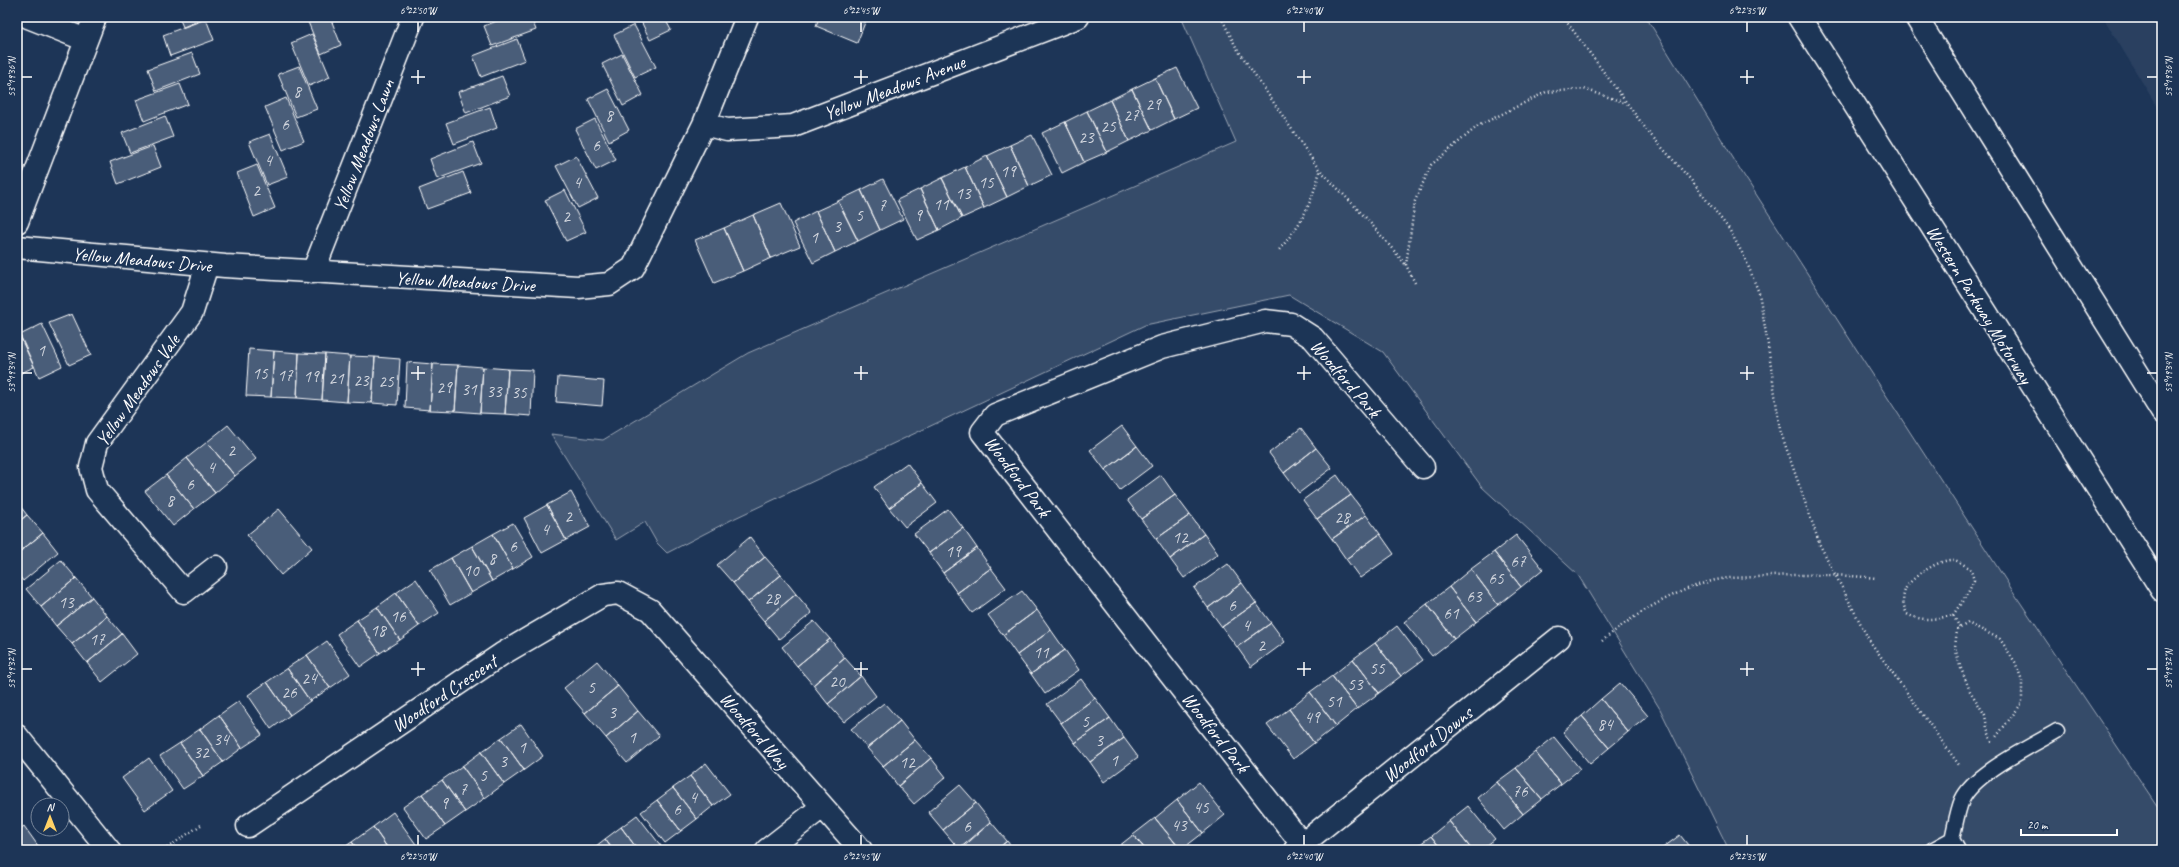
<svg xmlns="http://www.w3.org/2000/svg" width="2179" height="867" font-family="Caveat,sans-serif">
  <rect width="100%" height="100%" fill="#1d3557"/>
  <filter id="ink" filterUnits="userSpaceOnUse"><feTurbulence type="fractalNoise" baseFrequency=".025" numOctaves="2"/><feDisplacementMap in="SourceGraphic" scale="8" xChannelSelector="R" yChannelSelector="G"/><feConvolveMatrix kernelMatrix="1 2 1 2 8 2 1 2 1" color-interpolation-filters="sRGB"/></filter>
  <g filter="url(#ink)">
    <path fill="#2a4161" d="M2103,17H2162V115Z"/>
    <path fill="#364b69" stroke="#9aa5b4" d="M1181,17H1646L1743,174L2018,599L2162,813V850H1729L1660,709L1578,575L1482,487L1383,352L1289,295L1145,325L733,519L667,553L657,543L645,522L616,540L551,434L603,440L748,353L1236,142Z"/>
    <path fill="#4a5d79" stroke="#fff" d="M179,17H208L183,27Z
      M306,17H330L341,45L321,54Z
      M507,17H531L536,30L492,46L484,26Z
      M639,17H664L671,30L650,40Z
      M819,17H860L866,20L857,43L816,26Z
      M206,19L214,40L170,56L163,35Z
      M634,25L656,67L635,77L614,35Z
      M312,34L330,77L309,86L291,43Z
      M517,39L525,60L481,77L473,56Z
      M192,53L200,74L156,91L148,69Z
      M622,54L643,95L623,106L602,64Z
      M299,66L317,109L296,117L278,74Z
      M1177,68L1197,108L1174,119L1155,78Z
      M502,76L510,96L466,113L458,92Z
      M1155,78L1174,119L1152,130L1132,89Z
      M180,84L188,104L144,121L136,100Z
      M608,89L629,130L609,141L588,99Z
      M1132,89L1152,130L1129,141L1110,100Z
      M286,98L304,141L283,150L265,107Z
      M1110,100L1129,141L1107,152L1087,111Z
      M490,107L497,128L454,144L446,123Z
      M1087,111L1107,152L1084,162L1065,122Z
      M165,116L173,137L130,153L122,133Z
      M595,119L616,160L596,170L575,129Z
      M1065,122L1084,162L1062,173L1042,133Z
      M270,134L288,177L267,185L249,142Z
      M1032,135L1052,175L1029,186L1010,145Z
      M473,142L481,163L437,179L430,159Z
      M1010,145L1029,186L1007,197L987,156Z
      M153,146L161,167L118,184L110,162Z
      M576,156L598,198L578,208L556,166Z
      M987,156L1007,197L984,208L965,167Z
      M257,165L275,208L254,217L237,173Z
      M965,167L984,208L962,218L942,178Z
      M463,172L471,193L427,209L419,189Z
      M942,178L962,218L939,230L920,189Z
      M883,179L903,219L880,230L861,190Z
      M920,189L939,230L917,240L897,200Z
      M565,190L586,232L566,241L545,200Z
      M861,190L880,230L858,241L838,201Z
      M838,201L858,241L835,252L816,211Z
      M781,203L800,246L771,258L753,215Z
      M816,211L835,252L813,263L793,223Z
      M753,215L771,258L743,271L724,228Z
      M724,228L743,271L714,283L695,240Z
      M72,314L91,355L69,365L49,323Z
      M42,324L62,366L39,377L20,335Z
      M17,330L34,367L17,375Z
      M249,349L274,351L271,397L246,396Z
      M274,351L299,353L297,398L271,397Z
      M299,353L325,354L322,400L297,398Z
      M325,354L350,356L347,402L322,400Z
      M350,356L375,357L372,403L347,402Z
      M375,357L400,359L397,405L372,403Z
      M407,362L433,364L430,410L405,408Z
      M433,364L458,365L455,411L430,410Z
      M458,365L483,367L480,413L455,411Z
      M483,367L508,369L505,414L480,413Z
      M508,369L533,370L531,416L505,414Z
      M558,377L604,381L602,406L556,402Z
      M228,425L256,459L235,476L207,442Z
      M1122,426L1137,446L1105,470L1090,450Z
      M1301,428L1316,448L1284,473L1269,453Z
      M207,442L235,476L215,493L187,458Z
      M1137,446L1152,466L1120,490L1105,470Z
      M1316,448L1332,468L1299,493L1284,473Z
      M187,458L215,493L194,509L166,475Z
      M907,463L922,483L889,508L874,487Z
      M166,475L194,509L173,526L145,491Z
      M1161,475L1175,495L1141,519L1127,500Z
      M1337,475L1351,495L1317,519L1303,500Z
      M922,483L937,503L905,527L889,508Z
      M571,492L590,527L566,540L547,505Z
      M1175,495L1190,515L1156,539L1141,519Z
      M1351,495L1366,515L1332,539L1317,519Z
      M17,502L27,515L17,523Z
      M547,505L566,540L542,553L524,518Z
      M279,509L312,548L281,575L247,535Z
      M948,509L963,528L929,553L914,534Z
      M27,515L43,533L17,554V523Z
      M1190,515L1204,534L1170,559L1156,539Z
      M1366,515L1380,534L1346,559L1332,539Z
      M513,523L533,557L513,569L493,534Z
      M963,528L977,548L943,573L929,553Z
      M43,533L58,552L23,581L17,573V554Z
      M493,534L513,569L492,581L472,546Z
      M1204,534L1218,554L1184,578L1170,559Z
      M1380,534L1394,554L1360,578L1346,559Z
      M1516,535L1543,569L1521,587L1494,552Z
      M750,537L765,557L733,583L717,565Z
      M472,546L492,581L471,593L451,558Z
      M977,548L991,568L957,593L943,573Z
      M1494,552L1521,587L1498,605L1471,569Z
      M765,557L781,575L748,602L733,583Z
      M451,558L471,593L450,605L430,570Z
      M61,560L76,578L41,607L26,589Z
      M1228,564L1242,583L1208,608L1194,588Z
      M991,568L1006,588L972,613L957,593Z
      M1471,569L1498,605L1476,622L1449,587Z
      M781,575L796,594L764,621L748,602Z
      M76,578L92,597L56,626L41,607Z
      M416,579L439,613L419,626L396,593Z
      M1242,583L1256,603L1222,627L1208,608Z
      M1449,587L1476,622L1454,639L1427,604Z
      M1022,591L1037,610L1003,635L988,615Z
      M396,593L419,626L400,640L377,607Z
      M796,594L812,613L779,639L764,621Z
      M92,597L107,616L72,644L56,626Z
      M1256,603L1271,623L1237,647L1222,627Z
      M1427,604L1454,639L1432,656L1404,622Z
      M377,607L400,640L380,653L357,620Z
      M1037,610L1051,630L1017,655L1003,635Z
      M107,616L122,634L87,663L72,644Z
      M357,620L380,653L360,667L337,634Z
      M814,621L830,639L797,666L782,647Z
      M1271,623L1285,642L1251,667L1237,647Z
      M1397,626L1423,660L1401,676L1375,643Z
      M1051,630L1065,650L1031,674L1017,655Z
      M122,634L137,654L102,682L87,663Z
      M830,639L845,658L813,685L797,666Z
      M327,641L350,674L330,688L307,655Z
      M1375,643L1401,676L1379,693L1353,659Z
      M1065,650L1079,670L1045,694L1031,674Z
      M307,655L330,688L310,701L287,668Z
      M845,658L861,676L828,704L813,685Z
      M1353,659L1379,693L1357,709L1332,676Z
      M597,661L618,686L585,713L564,688Z
      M287,668L310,701L290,715L267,682Z
      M861,676L876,696L844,722L828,704Z
      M1332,676L1357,709L1336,726L1310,692Z
      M1081,679L1095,698L1061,723L1047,704Z
      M267,682L290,715L271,729L248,695Z
      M1620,683L1648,716L1628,732L1601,699Z
      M618,686L638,711L606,738L585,713Z
      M1310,692L1336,726L1314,743L1289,709Z
      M1095,698L1110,718L1075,743L1061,723Z
      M1601,699L1628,732L1609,748L1582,716Z
      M239,701L262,735L242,748L219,715Z
      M884,703L900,721L867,748L851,729Z
      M1289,709L1314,743L1293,759L1267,725Z
      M638,711L659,736L627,763L606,738Z
      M219,715L242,748L223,762L200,729Z
      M1582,716L1609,748L1590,764L1563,732Z
      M1110,718L1124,738L1090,762L1075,743Z
      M900,721L915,740L883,766L867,748Z
      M521,724L543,756L524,770L501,738Z
      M200,729L223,762L203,776L180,743Z
      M1554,737L1580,769L1561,784L1535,752Z
      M501,738L524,770L504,784L481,752Z
      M1124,738L1138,757L1104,782L1090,762Z
      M915,740L931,758L898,786L883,766Z
      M180,743L203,776L183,789L160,756Z
      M481,752L504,784L485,798L462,766Z
      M1535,752L1561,784L1542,799L1516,768Z
      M149,758L172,791L145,810L122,778Z
      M931,758L946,777L914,804L898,786Z
      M706,763L730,794L713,806L690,776Z
      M462,766L485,798L465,812L442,780Z
      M1516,768L1542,799L1523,814L1497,782Z
      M690,776L713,806L697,819L673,788Z
      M442,780L465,812L445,826L422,794Z
      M1199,782L1225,815L1203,833L1177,800Z
      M1497,782L1523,814L1504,830L1478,798Z
      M960,785L976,803L943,830L928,812Z
      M673,788L697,819L681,831L657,800Z
      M422,794L445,826L426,839L403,807Z
      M657,800L681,831L665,843L641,812Z
      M1177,800L1203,833L1181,850L1155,818Z
      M976,803L991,822L959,849L943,830Z
      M1468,806L1495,839L1481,850H1472L1449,821Z
      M393,812L418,847L413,850H389L373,827Z
      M637,815L661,846L655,850H638L621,827Z
      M1155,818L1181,850H1146L1133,835Z
      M1449,821L1472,850H1442L1431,836Z
      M991,822L1007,841L996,850H960Z
      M24,826L41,850H17V831Z
      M373,827L389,850H358L352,842Z
      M621,827L638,850H613L605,839Z
      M1133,835L1146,850H1114Z
      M1680,835L1692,850H1660Z
      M1431,836L1442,850H1412Z
      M605,839L613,850H591Z
      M1007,841L1014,850H996Z
      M352,842L358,850H340Z"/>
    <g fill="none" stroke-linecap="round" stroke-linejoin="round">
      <defs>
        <path id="service" d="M1952,839C1955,827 1957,812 1962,800C1974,773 2032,746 2057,731
          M1932,850L1952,839L1958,850"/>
        <path id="minor" d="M28,17L86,40
          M704,124L727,130L793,126L1078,17
          M17,222L95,17
          M17,247L225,266L578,287L609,284L633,268L704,124L747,17
          M207,265L192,312L97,443L91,467L97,490L184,592L216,567
          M313,272L413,17
          M248,826L502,654L603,595L618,593L650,610L861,850
          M1302,844L982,432L995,415L1162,347L1265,321L1291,324L1313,338L1423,467
          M767,850L822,807
          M1295,850L1559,638"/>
        <path id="tertiary" d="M17,736L109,850"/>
        <path id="motorway" d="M1799,17L2162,590
          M1916,17L2162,412"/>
      </defs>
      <use href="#service" stroke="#fff" stroke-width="17"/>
      <use href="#minor" stroke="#fff" stroke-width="25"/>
      <use href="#tertiary" stroke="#fff" stroke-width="25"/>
      <use href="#motorway" stroke="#fff" stroke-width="25"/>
      <path stroke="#fff" stroke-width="2.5" stroke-dasharray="1 3" stroke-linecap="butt" d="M1221,17L1236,47L1320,171C1310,206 1303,222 1279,250
        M1563,17L1649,133L1691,180L1729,229L1745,258L1759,293L1768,345L1780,430L1820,545L1869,640L1959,765
        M1321,171L1367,219L1406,265
        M1415,283L1406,265L1415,201L1431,165L1478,126L1546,92L1584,89L1626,103
        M1953,615L1968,593L1974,580L1970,568C1965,566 1959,561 1954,560C1941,558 1909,578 1905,590C1902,599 1903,605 1907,614C1922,622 1937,619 1953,615L1960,628
        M1602,641C1633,615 1676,589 1716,580C1729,577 1743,578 1756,577C1798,574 1834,574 1877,578
        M1992,742L1987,728L1985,715L1970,691L1960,666L1955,647L1957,630L1968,623L2000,639L2015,662L2022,680V703L1996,737
        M167,848L201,825"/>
      <use href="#service" stroke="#1d3557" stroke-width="14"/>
      <use href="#minor" stroke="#1d3557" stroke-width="22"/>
      <use href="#tertiary" stroke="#1d3557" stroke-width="22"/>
      <use href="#motorway" stroke="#1d3557" stroke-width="22"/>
    </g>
  </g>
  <path fill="none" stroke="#fff" stroke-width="1.5" d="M418,22V32M861,22V32M1304,22V32M1747,22V32M418,70V84M861,70V84M1304,70V84M1747,70V84M22,77H32M411,77H425M854,77H868M1297,77H1311M1740,77H1754M2147,77H2157M418,366V380M861,366V380M1304,366V380M1747,366V380M22,373H32M411,373H425M854,373H868M1297,373H1311M1740,373H1754M2147,373H2157M418,662V676M861,662V676M1304,662V676M1747,662V676M22,669H32M411,669H425M854,669H868M1297,669H1311M1740,669H1754M2147,669H2157M418,835V845M861,835V845M1304,835V845M1747,835V845"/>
  <g text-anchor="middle" stroke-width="3.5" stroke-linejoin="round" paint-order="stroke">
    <g font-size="17" fill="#d2d6de">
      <text x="297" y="97">8</text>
      <text x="1153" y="110">29</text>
      <text x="609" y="121">8</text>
      <text x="1131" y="121">27</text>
      <text x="285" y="130">6</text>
      <text x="1108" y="132">25</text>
      <text x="1086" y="143">23</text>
      <text x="596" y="151">6</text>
      <text x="268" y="166">4</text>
      <text x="1008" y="177">19</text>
      <text x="577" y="188">4</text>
      <text x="986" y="188">15</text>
      <text x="256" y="196">2</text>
      <text x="963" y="199">13</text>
      <text x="941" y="210">11</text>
      <text x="882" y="211">7</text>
      <text x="859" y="221">5</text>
      <text x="918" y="221">9</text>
      <text x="566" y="222">2</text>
      <text x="837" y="232">3</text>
      <text x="814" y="243">1</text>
      <text x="41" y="356">1</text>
      <text x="260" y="379">15</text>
      <text x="285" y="381">17</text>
      <text x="311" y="382">19</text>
      <text x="336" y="384">21</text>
      <text x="361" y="386">23</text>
      <text x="386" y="387">25</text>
      <text x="444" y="393">29</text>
      <text x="469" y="395">31</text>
      <text x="494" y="397">33</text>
      <text x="519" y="398">35</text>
      <text x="231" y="456">2</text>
      <text x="211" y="473">4</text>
      <text x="190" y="490">6</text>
      <text x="170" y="506">8</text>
      <text x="568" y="522">2</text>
      <text x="1342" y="523">28</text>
      <text x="545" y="535">4</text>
      <text x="1180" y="543">12</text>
      <text x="513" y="552">6</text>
      <text x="953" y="557">19</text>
      <text x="492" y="564">8</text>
      <text x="1518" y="567">67</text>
      <text x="471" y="576">10</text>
      <text x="1496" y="584">65</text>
      <text x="1474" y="602">63</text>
      <text x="772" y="604">28</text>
      <text x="66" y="608">13</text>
      <text x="1232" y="611">6</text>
      <text x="1451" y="619">61</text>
      <text x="398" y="622">16</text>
      <text x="1246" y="631">4</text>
      <text x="378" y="636">18</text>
      <text x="97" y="645">17</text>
      <text x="1261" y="651">2</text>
      <text x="1041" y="658">11</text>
      <text x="1377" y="674">55</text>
      <text x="309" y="684">24</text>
      <text x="837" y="687">20</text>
      <text x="1355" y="690">53</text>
      <text x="591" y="693">5</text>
      <text x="289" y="698">26</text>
      <text x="1334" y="707">51</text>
      <text x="612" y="718">3</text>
      <text x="1312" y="723">49</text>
      <text x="1085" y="727">5</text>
      <text x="1605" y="730">84</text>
      <text x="632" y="743">1</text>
      <text x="221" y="745">34</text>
      <text x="1099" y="746">3</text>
      <text x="522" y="753">1</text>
      <text x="201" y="758">32</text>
      <text x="1114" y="766">1</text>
      <text x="503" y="767">3</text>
      <text x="907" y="768">12</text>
      <text x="483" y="781">5</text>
      <text x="463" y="795">7</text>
      <text x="1520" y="797">76</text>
      <text x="693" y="803">4</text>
      <text x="444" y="809">9</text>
      <text x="1201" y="813">45</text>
      <text x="677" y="815">6</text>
      <text x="1179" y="831">43</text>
      <text x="967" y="832">6</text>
    </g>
    <g font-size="19" fill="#fff" stroke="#1d3557">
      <text transform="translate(894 87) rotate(-21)" y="7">Yellow Meadows Avenue</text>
      <text transform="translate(363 145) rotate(-69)" y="7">Yellow Meadows Lawn</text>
      <text transform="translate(142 259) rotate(5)" y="7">Yellow Meadows Drive</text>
      <text transform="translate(465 281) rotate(3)" y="7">Yellow Meadows Drive</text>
      <text transform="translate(1980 304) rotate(58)" y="7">Western Parkway Motorway</text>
      <text transform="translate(1346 378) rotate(49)" y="7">Woodford Park</text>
      <text transform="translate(137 390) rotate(-55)" y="7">Yellow Meadows Vale</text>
      <text transform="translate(1018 476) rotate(53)" y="7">Woodford Park</text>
      <text transform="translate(444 693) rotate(-34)" y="7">Woodford Crescent</text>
      <text transform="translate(755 730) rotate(49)" y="7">Woodford Way</text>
      <text transform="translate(1216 732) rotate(52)" y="7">Woodford Park</text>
      <text transform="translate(1427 744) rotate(-39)" y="7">Woodford Downs</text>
    </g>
  </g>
  <rect width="2179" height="867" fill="none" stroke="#1d3557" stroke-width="44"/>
  <g transform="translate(50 817)"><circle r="19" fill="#1d3557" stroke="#77869a"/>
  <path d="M0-3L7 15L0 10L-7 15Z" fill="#ffd166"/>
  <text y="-6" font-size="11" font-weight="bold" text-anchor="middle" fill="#ffffff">N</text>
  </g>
  <path d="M2021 829v6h96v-6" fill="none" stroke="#ffffff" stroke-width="2"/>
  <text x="2027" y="829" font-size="12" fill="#ffffff" stroke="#1d3557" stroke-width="3" paint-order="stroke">20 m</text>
  <rect x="22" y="22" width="2135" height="823" fill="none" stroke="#fff" stroke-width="1.5"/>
  <g font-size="10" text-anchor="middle" fill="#fff">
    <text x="418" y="14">6°22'50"W</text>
    <text x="861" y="14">6°22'45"W</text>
    <text x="1304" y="14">6°22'40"W</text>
    <text x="1747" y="14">6°22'35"W</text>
    <text transform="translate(11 77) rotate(-90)" y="4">53°19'36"N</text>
    <text transform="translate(2168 77) rotate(-90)" y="4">53°19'36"N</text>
    <text transform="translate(11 373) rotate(-90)" y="4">53°19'34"N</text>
    <text transform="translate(2168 373) rotate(-90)" y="4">53°19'34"N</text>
    <text transform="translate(11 669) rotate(-90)" y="4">53°19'32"N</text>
    <text transform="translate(2168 669) rotate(-90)" y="4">53°19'32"N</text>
    <text x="418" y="860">6°22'50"W</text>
    <text x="861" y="860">6°22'45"W</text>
    <text x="1304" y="860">6°22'40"W</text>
    <text x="1747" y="860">6°22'35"W</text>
  </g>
</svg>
